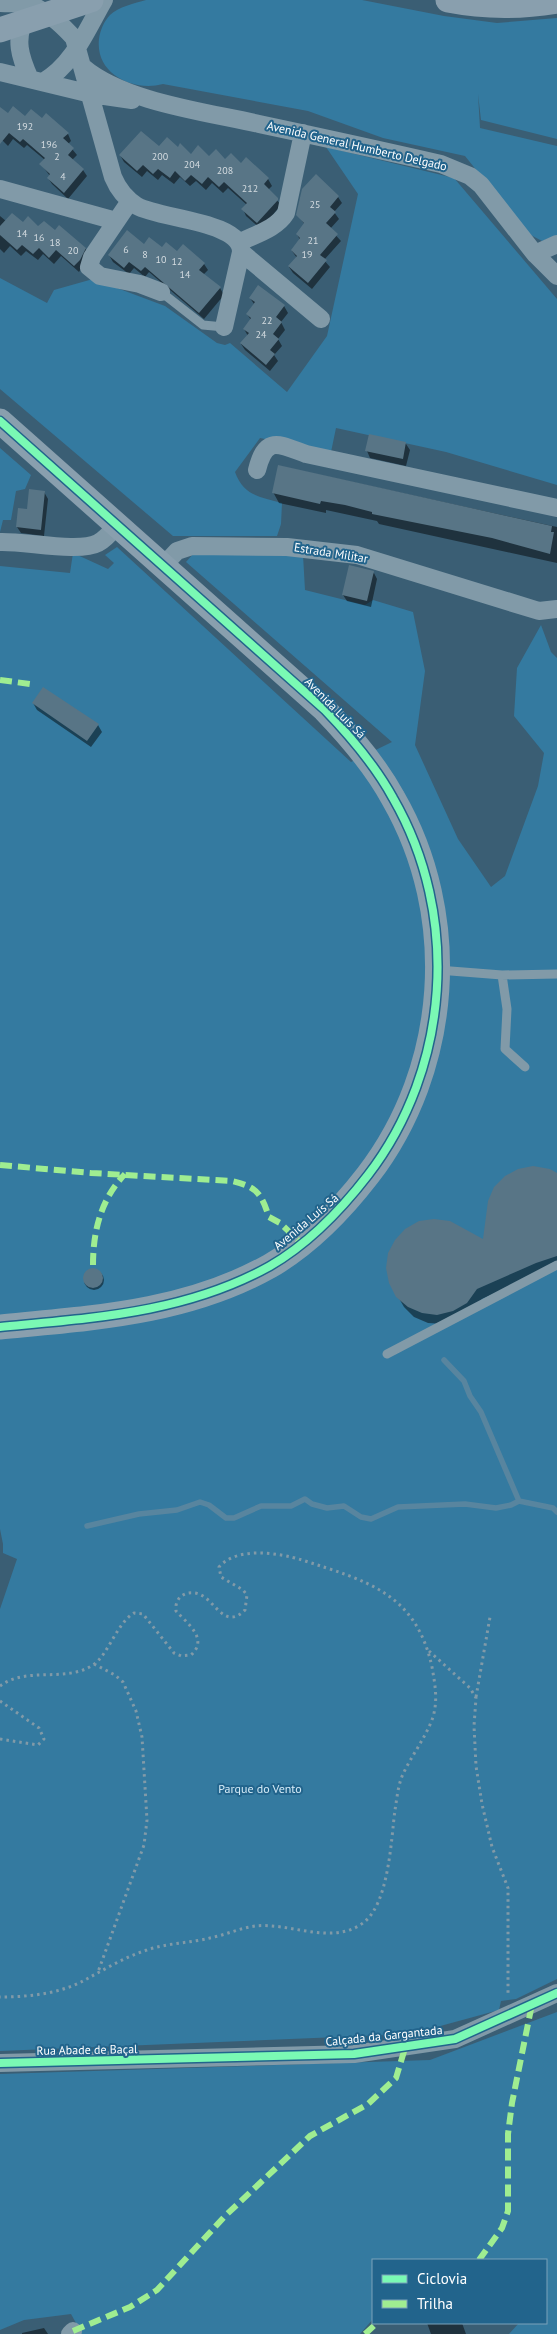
<svg xmlns="http://www.w3.org/2000/svg" width="557" height="2334" font-family="'PT Sans',sans-serif">
  <rect width="100%" height="100%" fill="#3a5e74"/>
  <path fill="#347aa0" d="M146,0H362L444,16L497,23L557,18V139L481,120L478,94L480,128L557,146V236L542,241L527,233L465,156L383,138L308,111L163,84C133,92 95,74 99,39C100,31 104,21 110,15C118,7 135,3 146,0Z
    M326,147L454,178L557,299V485L446,452L336,428L331,452L260,438L235,472C244,496 260,497 282,503L281,524L277,536H173L0,389V278L47,303L54,290L93,279L165,306L217,343L225,345L230,343L287,392L327,336L358,194Z
    M0,448L31,475L25,489L16,491L11,520H3L0,532Z
    M117,547L351,762L392,742L186,562L193,554L303,555L305,590L365,605L373,600L413,612L425,671L415,745L458,839L491,887L505,876L538,786L544,753L514,716L517,668L541,625L551,652L557,658V1979L516,1999L501,2001L499,2010L411,2034L0,2051V1609L17,1559L3,1553V1544L0,1529V566L70,573L73,553L108,569L114,563L105,555Z
    M557,2012V2334H509L519,2323H546V2260H373V2319L360,2334H80L81,2332L71,2314L24,2320L0,2330V2074L430,2060Z"/>
  <path fill="#0007" d="M0,108L8,114L42,120L68,134L71,141L68,144L77,155L72,160L83,170L87,176L68,199L52,184L48,178L50,176L41,164L45,160L27,145L24,148L13,139L8,146L0,138Z
    M159,148L178,149L191,155L242,165L268,179L272,186L268,190L281,205L261,229L246,216L243,209L247,205L228,188L223,193L212,183L206,190L196,181L190,186L180,177L174,184L162,175L158,180L147,171L142,177L124,162L120,155Z
    M338,197L342,203L334,212L339,219L330,229L341,241L324,260L330,267L312,289L293,273L289,267L297,258L292,251L300,240L297,234L305,225L298,215Z
    M0,216L6,221L55,231L85,248L89,255L79,272L61,256L54,264L43,254L38,260L26,251L21,256L10,246L4,253L0,249Z
    M144,246L162,249L204,264L208,270L203,275L220,288L224,295L204,319L149,272L145,277L134,268L129,274L113,262L109,255Z
    M250,298L284,306L288,313L281,322L285,330L278,339L282,346L274,355L278,361L270,371L245,350L241,344L248,336L244,329L251,320L247,314L254,304Z
    M406,444L410,450L406,466L370,458L367,451Z
    M279,466L557,527V563L379,524L377,521L326,510V513L279,503L273,492Z
    M44,492L48,499L44,536L21,533L17,527L28,510Z
    M374,573L377,579L371,607L347,601L343,595Z
    M33,703L98,725L102,732L91,747L37,710Z
    M557,1175V1269L542,1272L482,1299L472,1312L443,1324L428,1323L414,1317L404,1307L390,1283L484,1241Z
    M84 1280a10 10 0 1 1 20 0a10 10 0 1 1-20 0Z
    M427,2323H462L466,2334H431Z
    M44,2328L48,2334H22V2333Z"/>
  <g fill="none" stroke-linecap="round" stroke-linejoin="round">
    <path stroke="#58859f" stroke-width="5.5" d="M444,1360L464,1381L470,1396L481,1412L519,1501
      M87,1526L139,1514L177,1510L200,1502L209,1505L226,1518H234L261,1506H291L305,1499L312,1504L327,1508L344,1506L361,1517L371,1519L398,1507L465,1504L496,1508L511,1505L519,1501L553,1508L557,1512"/>
  </g>
  <path fill="#587586" d="M13,106L25,116L31,109L42,118L46,113L69,133L63,138L74,148L68,155L84,169L64,193L47,178L50,174L39,164L45,158L23,139L20,142L9,133L0,144V107L8,113Z
    M141,131L159,146L167,137L178,147L180,143L191,154L198,145L209,156L216,149L225,159L231,153L241,163L246,157L269,178L264,184L278,198V200L257,223L241,209L247,203L224,182L219,187L208,177L202,184L191,175L185,181L175,171L170,178L158,169L153,174L143,165L137,171L119,155Z
    M316,174L339,196L330,207L336,212L326,223L338,234L320,255L327,260L308,283L288,266L297,256L291,250L300,238L296,234L304,223L296,215L302,189Z
    M12,213L23,222L28,216L38,226L44,221L55,230L59,225L86,248L80,260L74,266L56,250L49,258L39,248L33,254L22,245L17,250L0,235V226Z
    M127,230L144,244L149,237L162,247L166,242L177,251L183,244L205,263L199,270L221,287L199,313L145,267L141,271L129,262L124,268L108,255Z
    M258,285L285,305L276,317L282,322L273,334L279,339L270,350L275,354L266,365L240,343L249,333L243,329L251,318L246,314L255,302L249,298Z
    M369,434L406,442L403,459L365,451Z
    M278,465L552,526L551,532H554L550,554L492,538L372,514V512L345,505L321,501L320,504L272,493Z
    M29,489L45,491L41,530L16,527L18,508L27,509Z
    M349,565L374,571L367,601L342,595Z
    M43,687L99,724L87,741L32,703Z
    M533,1166L550,1169L557,1173V1256L536,1263L477,1289L467,1303L453,1311L437,1315L422,1313L408,1307L396,1297L389,1283L386,1268L388,1253L395,1240L405,1229L419,1221L434,1219L450,1221L483,1239L488,1201L494,1187L505,1176L518,1169Z
    M83 1278a10 10 0 1 1 20 0a10 10 0 1 1-20 0Z"/>
  <g fill="none" stroke-linecap="round" stroke-linejoin="round">
    <path stroke="#819aa8" stroke-width="3" stroke-dasharray="2.5 4" stroke-linecap="butt" d="M429,1651L470,1688L476,1698L474,1726L476,1766L482,1804L492,1847L508,1888V1995
      M94,1664L115,1675L123,1682L136,1711L142,1737L147,1820L144,1845L98,1972
      M0,1686C26,1666 66,1683 93,1665C109,1654 116,1624 134,1613L143,1614L174,1653L181,1656L191,1655C209,1639 187,1623 176,1611C174,1595 190,1588 203,1596C217,1605 226,1629 245,1610L247,1595L243,1590L221,1577L219,1567C237,1546 279,1553 302,1560C367,1581 416,1593 432,1667C435,1684 438,1700 433,1717C426,1737 412,1755 403,1774C398,1785 397,1798 395,1810C391,1840 389,1904 363,1923C332,1946 289,1922 255,1926C240,1928 225,1935 210,1938C190,1943 167,1943 147,1950C124,1957 102,1971 81,1982C57,1994 27,1997 0,1997
      M476,1697L490,1617
      M0,1701L39,1728L44,1739L38,1745L0,1739"/>
    <path stroke="#819aa8" stroke-width="9" d="M161,292L203,325L224,327
      M438,970L502,975L557,974
      M502,975L507,1009L505,1049L525,1067
      M387,1354L557,1265"/>
    <path stroke="#819aa8" stroke-width="18" d="M0,3C10,4 24,2 33,6C48,12 63,26 74,38L113,177C118,189 126,199 137,206C159,219 242,221 241,252L224,327
      M26,16C14,39 20,57 30,79
      M83,67C124,102 207,112 259,124C320,137 380,150 441,164L470,176L481,185L535,254L557,276
      M0,72L91,94L132,100
      M43,82C74,64 87,29 104,0
      M0,189L116,221
      M130,201L92,257L89,267L100,276L140,284L161,292
      M240,242C256,234 276,229 286,213L303,133
      M241,252L321,319
      M535,254L557,244
      M257,470C266,435 278,444 306,454L557,508
      M0,542C25,541 79,553 98,543C106,539 112,531 118,524
      M164,565L177,551L192,546L287,547L357,555L539,611L557,609
      M0,2063L354,2054L455,2039L557,1993
      M70,2334L73,2331"/>
    <path stroke="#899fae" stroke-width="25" d="M448,0C484,7 521,7 557,1
      M0,30L91,0
      M0,421L325,710C351,737 375,765 393,798C461,916 450,1068 368,1175C341,1210 308,1244 270,1266C186,1313 93,1318 0,1327"/>
    <path stroke="#9fed91" stroke-width="6" stroke-dasharray="12 6" stroke-linecap="butt" d="M0,680L30,684
      M0,1165L91,1173L232,1181C257,1187 261,1193 269,1217L280,1223L302,1244
      M93,1265C93,1231 101,1199 125,1174
      M479,2260L502,2228L508,2211V2134L512,2103L532,2004
      M73,2331L130,2307L157,2290L225,2216L310,2136L368,2104L396,2078L405,2048
      M365,2334L377,2323"/>
    <defs>
      <path id="cycleway" d="M0,421L325,710C351,737 375,765 393,798C461,916 450,1068 368,1175C341,1210 308,1244 270,1266C186,1313 93,1318 0,1327
        M0,2063L354,2054L455,2039L557,1993"/>
    </defs>
    <use href="#cycleway" stroke="#22648c" stroke-width="11"/>
    <use href="#cycleway" stroke="#7af9b4" stroke-width="8"/>
  </g>
  <g text-anchor="middle" stroke-width="4" stroke-linejoin="round" paint-order="stroke">
    <g font-size="10" fill="#d5dce1">
      <text x="25" y="130">192</text>
      <text x="49" y="148">196</text>
      <text x="57" y="160">2</text>
      <text x="160" y="160">200</text>
      <text x="192" y="168">204</text>
      <text x="225" y="174">208</text>
      <text x="63" y="180">4</text>
      <text x="250" y="192">212</text>
      <text x="315" y="208">25</text>
      <text x="22" y="237">14</text>
      <text x="39" y="241">16</text>
      <text x="313" y="244">21</text>
      <text x="55" y="246">18</text>
      <text x="126" y="253">6</text>
      <text x="73" y="254">20</text>
      <text x="145" y="258">8</text>
      <text x="307" y="258">19</text>
      <text x="161" y="263">10</text>
      <text x="177" y="265">12</text>
      <text x="185" y="278">14</text>
      <text x="267" y="324">22</text>
      <text x="261" y="338">24</text>
    </g>
    <g font-size="12" fill="#fff" stroke="#22648c">
      <text transform="translate(357 146) rotate(13)" y="4">Avenida General Humberto Delgado</text>
      <text transform="translate(331 553) rotate(9)" y="4">Estrada Militar</text>
      <text transform="translate(335 708) rotate(45)" y="4">Avenida Luís Sá</text>
      <text transform="translate(306 1222) rotate(-40)" y="4">Avenida Luís Sá</text>
      <text transform="translate(384 2036) rotate(-6)" y="4">Calçada da Gargantada</text>
      <text transform="translate(87 2050) rotate(-1)" y="4">Rua Abade de Baçal</text>
    </g>
    <g font-size="12" fill="#d6ecf8" stroke="#22648c">
      <text x="260" y="1793">Parque do Vento</text>
    </g>
  </g>
  <rect x="372" y="2259" width="175" height="65" fill="#22648c" stroke="#7aa2ba"/>
  <rect x="382" y="2275" width="25" height="8" fill="#7af9b4" stroke="#7aa2ba"/>
  <text x="417" y="2284" font-size="15" fill="#ffffff">Ciclovia</text>
  <rect x="382" y="2300" width="25" height="8" fill="#9fed91" stroke="#7aa2ba"/>
  <text x="417" y="2309" font-size="15" fill="#ffffff">Trilha</text>
</svg>
